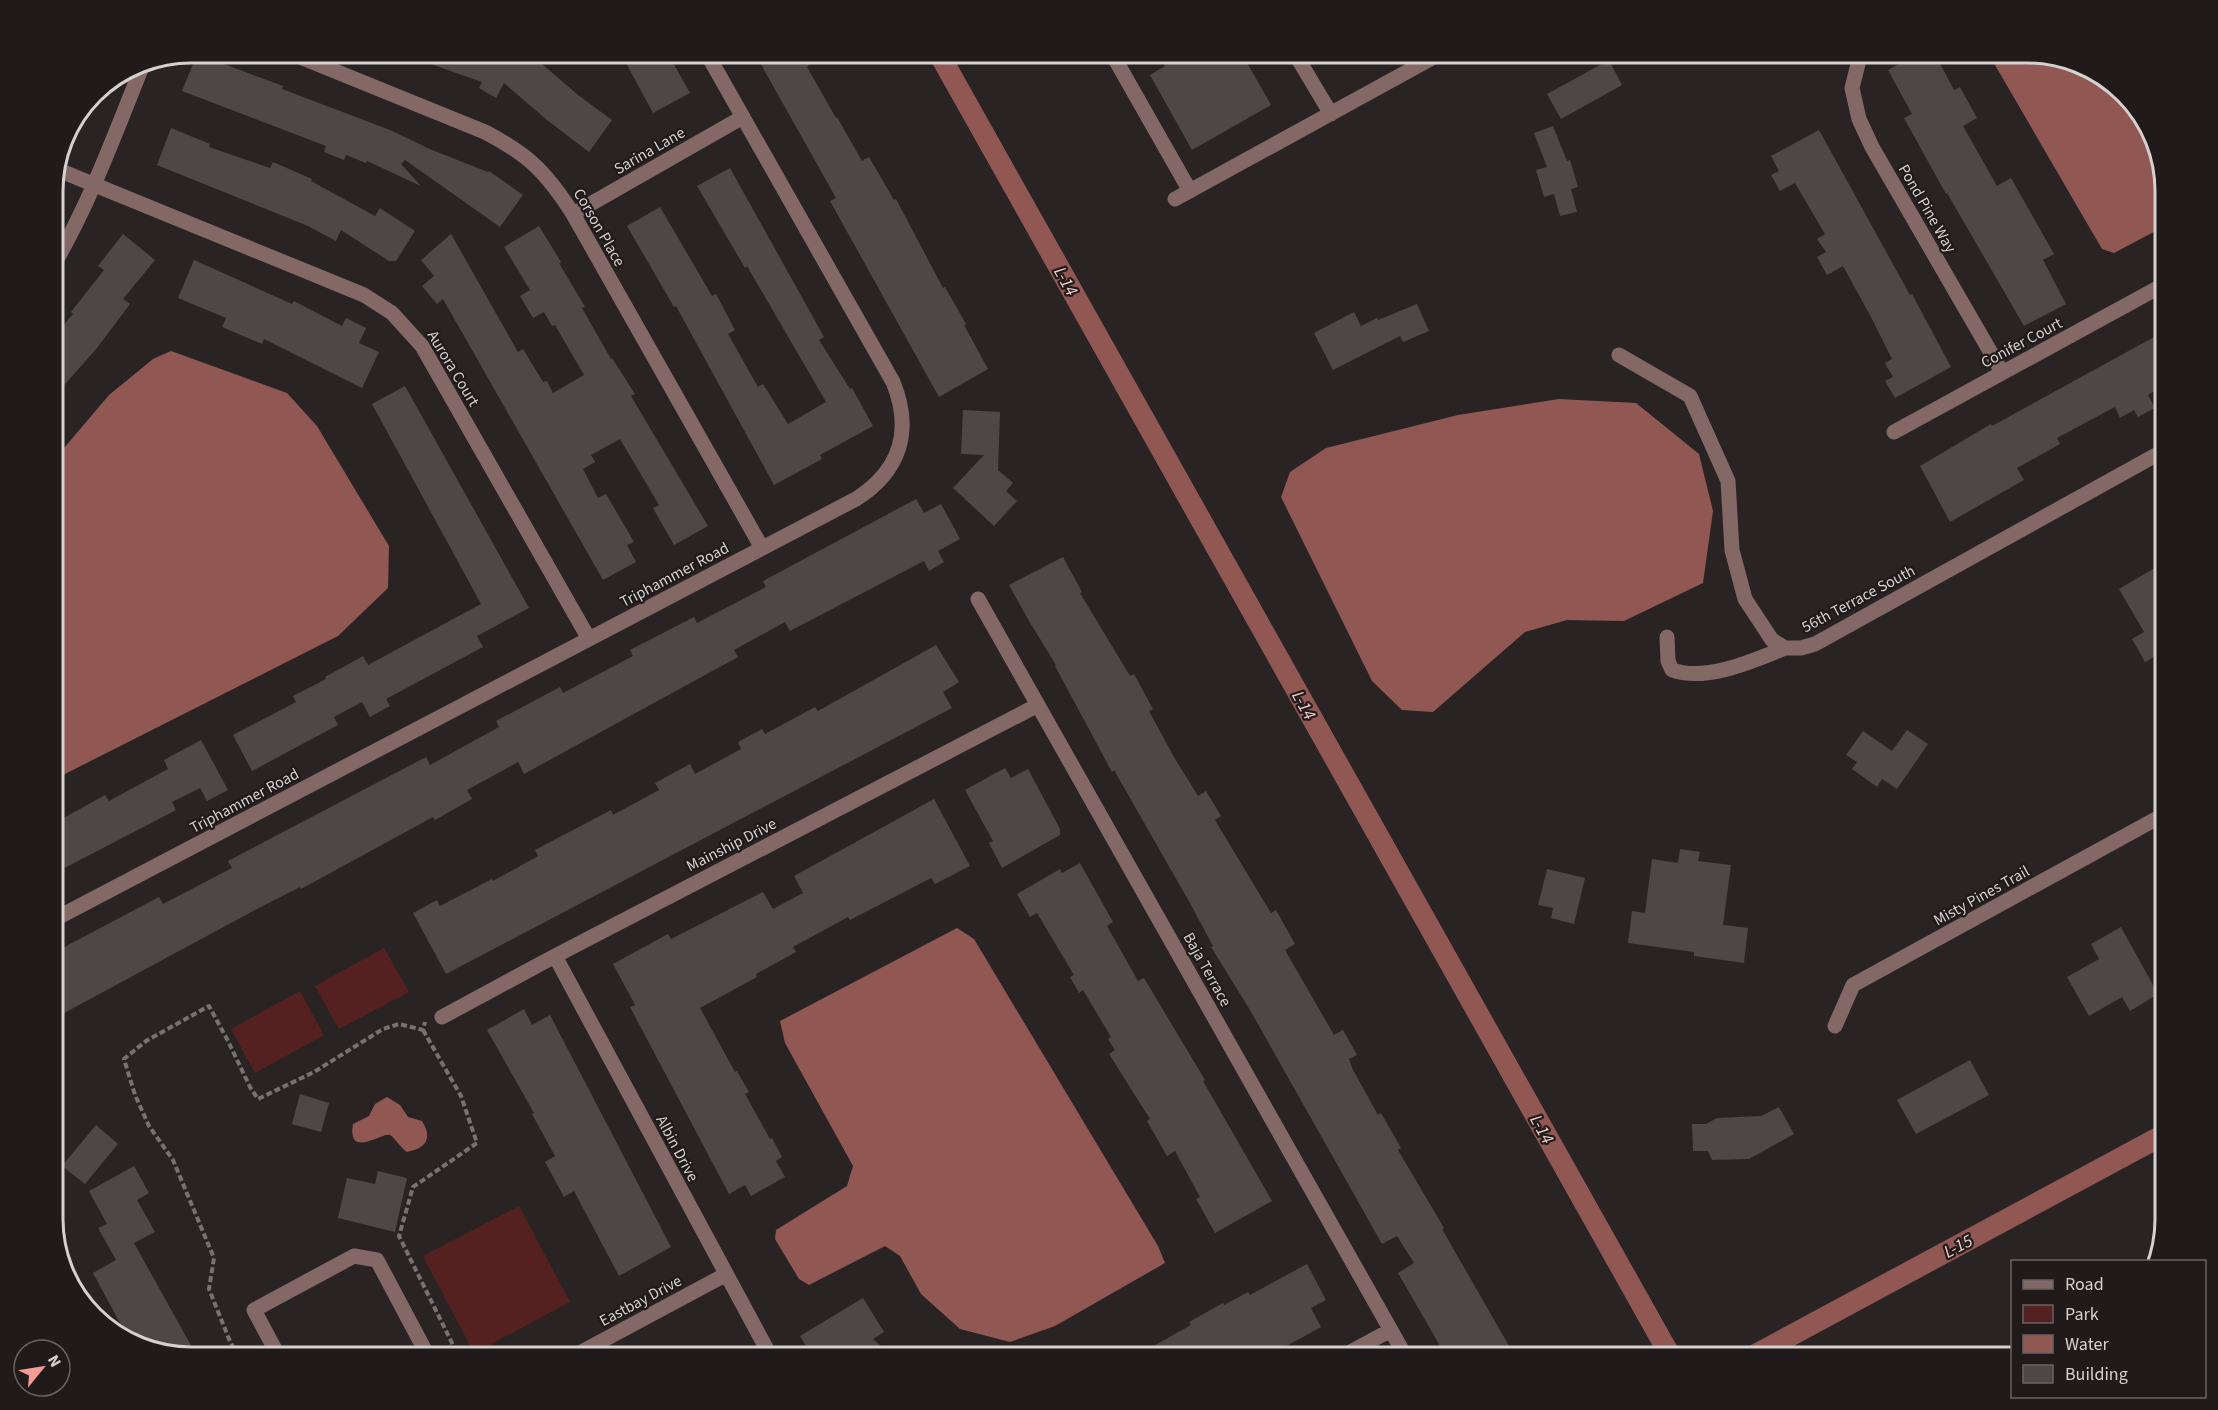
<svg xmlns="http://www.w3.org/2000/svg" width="2218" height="1410" font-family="'Source Sans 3',sans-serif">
  <rect width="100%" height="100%" fill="#292423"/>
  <path fill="#552120" d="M384,948L409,992L339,1029L315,986Z
    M300,991L324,1035L255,1073L231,1029Z
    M519,1206L570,1302L474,1353L423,1256Z"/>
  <path fill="#915753" d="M1988,53H2027L2103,76L2147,122L2165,191V226L2114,253L2102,249Z
    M171,351L287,393L317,426L389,546L388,588L338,636L53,780V461L109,395L153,359Z
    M1559,399L1636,403L1699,454L1713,511L1703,583L1624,621L1567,620L1525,632L1433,712L1402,710L1372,681L1281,497L1290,472L1326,448L1458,415Z
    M957,928L974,939L1158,1246L1165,1263L1055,1326L1010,1342L960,1329L921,1294L900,1256L885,1246L809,1285L799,1279L775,1239L776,1230L847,1186L853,1166L785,1043L780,1021Z
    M387,1097L400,1105L408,1117L422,1121C433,1139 426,1148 407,1152C401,1148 393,1136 390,1135C382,1132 347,1160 353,1124L369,1116L375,1104Z"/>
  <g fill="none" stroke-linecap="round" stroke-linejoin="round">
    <path stroke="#915753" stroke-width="21" d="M938,52L1671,1357
      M1751,1357L2165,1134"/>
  </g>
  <path fill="#4e4746" d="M405,52H528L578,95L612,120L589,152L547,120L504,83L496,98L479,88L482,82L405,55Z
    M620,52H667L690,93L653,113Z
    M754,52H805L811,64L807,67L836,118L837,117L862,161L869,157L894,200L896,199L943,288L945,287L966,324L964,325L988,369L939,397L830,201L836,198Z
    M1157,52H1241L1271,105L1192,150L1150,75L1165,66Z
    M1920,52H1934L1954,90L1960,87L1977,118L1963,126L1997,186L2011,178L2054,254L2043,260L2066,304L2024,326L1947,193L1946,194L1904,118L1912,114L1888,70Z
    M197,54L283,86L282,89L390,130L432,150L488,172L489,171L523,195L500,227L405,160L401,164L421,186L367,161L366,163L346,155L344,160L324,152L326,146L182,91Z
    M1609,60L1622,85L1561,119L1547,94Z
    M1553,126L1567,161L1570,160L1578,187L1571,189L1577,212L1560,216L1554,194L1544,197L1536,170L1547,167L1534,133Z
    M171,128L210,144L209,147L270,168L273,162L312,179L311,181L375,216L380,208L415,231L396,261H389L341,230L336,241L308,226L157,165Z
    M1819,130L1910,295L1912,294L1951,367L1895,398L1885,381L1893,377L1885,363L1892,359L1871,317L1843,266L1827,275L1817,257L1826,252L1817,239L1825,234L1795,183L1780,191L1771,175L1779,171L1771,156Z
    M730,168L824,337L819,340L850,389L852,388L873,426L820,455L822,459L774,485L676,306L674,307L627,226L660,207L712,296L716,294L735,330L728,334L758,387L763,384L788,424L826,402L747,266L745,268L697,186Z
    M539,226L561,262L559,263L585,307L582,308L611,359L612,358L635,394L631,396L708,526L674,545L653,508L659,505L620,439L591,455L595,462L583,469L598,498L606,494L634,542L627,545L636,562L603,580L443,299L437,304L422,286L434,276L421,260L451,234L518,352L523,349L543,382L547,381L553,393L584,375L555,325L552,326L544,312L533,318L520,296L530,290L504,247Z
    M123,234L155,260L123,299L130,304L97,348L53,398V337L73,314L71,312L104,270L98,266Z
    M194,260L292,304L294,301L342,326L346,318L366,328L359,343L379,352L362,388L264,339L262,344L222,327L226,318L178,298Z
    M1417,304L1429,331L1403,342L1400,336L1333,370L1314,333L1354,312L1361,326L1377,318L1378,320Z
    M2165,331V385L2148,395L2155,408L2138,417L2134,410L2120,418L2115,407L2057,438L2060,444L2017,468L2024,480L1950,522L1920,466L1991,424L1992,426Z
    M405,386L529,608L477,636L483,647L386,699L390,706L370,717L362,702L334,717L338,725L252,771L233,735L296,702L293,696L326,679L325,677L363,656L368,665L481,604L372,404Z
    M963,410L1000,412L998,470L1013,483L1006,491L1017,501L994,526L953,488L984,455L961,454Z
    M916,499L924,513L941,504L960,539L938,551L944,562L929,571L924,561L790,631L785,622L734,650L738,657L524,774L518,762L467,790L472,799L435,820L433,817L301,889L300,887L255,910L53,1019V953L159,897L163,904L232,868L228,861L426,757L430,765L499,727L496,721L560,687L563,693L633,656L630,650L694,617L697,623L766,587L763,581Z
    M1063,557L1082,592L1080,593L1130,676L1134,674L1153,709L1149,711L1174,757L1198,796L1206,791L1221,816L1215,820L1271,913L1276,910L1295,944L1285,950L1334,1035L1343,1030L1357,1055L1349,1059L1353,1070L1378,1115L1381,1113L1401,1148L1398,1150L1444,1228L1442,1229L1516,1358H1447L1398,1273L1414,1263L1397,1236L1382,1244L1250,1010L1211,947L1213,946L1191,905L1114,770L1112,772L1055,666L1056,665L1029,621L1009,585Z
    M2165,562V651L2145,662L2132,639L2144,632L2119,589Z
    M936,645L959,682L943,692L952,708L446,974L413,913L437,900L440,906L492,879L493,881L538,856L535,850L611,810L613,815L659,790L655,783L690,764L695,774L741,749L738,742L762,729L765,734L815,707L818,711Z
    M1907,730L1928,744L1897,789L1882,779L1877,787L1852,769L1857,762L1846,755L1863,731L1892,751Z
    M201,740L228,790L207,801L200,788L172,802L176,810L53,874V824L105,795L109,801L168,769L164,760Z
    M1005,768L1011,778L1028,769L1060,829V835L1002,868L989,843L993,841L965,790Z
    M934,799L970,866L935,884L931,878L850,920L848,917L793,947L796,952L756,974L757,977L700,1008L735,1072L737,1071L749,1092L745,1094L770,1139L772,1138L782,1157L776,1161L785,1177L751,1196L745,1185L729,1194L630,1007L635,1005L613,964L668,934L671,939L763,892L773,909L803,893L794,876Z
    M1680,849L1700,852L1698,861L1731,865L1723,925L1748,928L1744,963L1694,956V952L1628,943L1632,911L1645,913L1652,859L1678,863Z
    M1080,863L1113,922L1107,926L1138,981L1144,978L1205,1080L1203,1081L1272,1201L1215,1233L1196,1199L1200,1197L1175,1151L1167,1156L1147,1121L1150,1119L1109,1054L1115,1050L1108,1039L1111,1037L1083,990L1079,993L1070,977L1074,975L1037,913L1030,917L1017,894L1060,869L1062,873Z
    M1547,869L1585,878L1574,924L1551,918L1553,908L1538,905Z
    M2121,927L2158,994L2130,1011L2122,997L2089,1016L2067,977L2099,959L2091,944Z
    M524,1009L532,1025L550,1015L671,1247L619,1276L574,1191L564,1197L545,1162L555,1156L532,1114L534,1113L487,1030Z
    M1970,1060L1989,1095L1916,1134L1897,1100Z
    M300,1094L329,1103L321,1132L292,1124Z
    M1779,1107L1794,1134L1749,1159L1712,1160L1708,1151H1693L1692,1124H1706L1717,1118L1761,1116Z
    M96,1125L118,1144L85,1184L62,1166Z
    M134,1166L149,1193L137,1200L155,1232L134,1243L198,1358H191L128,1338L93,1273L116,1260L98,1228L107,1224L89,1191Z
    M378,1171L407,1178L395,1232L338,1218L347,1178L375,1184Z
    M1307,1264L1326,1300L1311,1308L1321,1327L1301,1338L1264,1358H1132L1191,1325L1189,1322L1223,1303L1224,1305L1248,1292L1250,1295Z
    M863,1298L884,1332L873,1339L895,1358H813L800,1336Z"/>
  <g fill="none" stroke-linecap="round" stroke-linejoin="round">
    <path stroke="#767271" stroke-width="4" stroke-dasharray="6 3" stroke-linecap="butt" d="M423,1030L461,1096L477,1143L413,1187L399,1236L459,1357
      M238,1357L229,1339L209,1289L214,1258L173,1160L149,1126L135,1095L124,1059L146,1041L209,1006L228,1041L250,1087L258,1099L314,1072L383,1029L399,1024L423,1030L425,1022"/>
    <path stroke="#836866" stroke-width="15" d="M288,52L485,132C529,155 546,172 573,214L762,548
      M1111,52L1190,191
      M1294,52L1331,114
      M1861,52L1852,88L1859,119L1872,147L2002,372
      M56,169L364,295L392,313L422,346L589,639
      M1175,199L1443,52
      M573,214L743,117
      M53,266C91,201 116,131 144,62
      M1619,355L1690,396L1728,481L1732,550L1745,599L1772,640L1785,648H1801L1815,644L2165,450
      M1894,432L2165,284
      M978,599L1406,1357
      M1667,637L1668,661L1672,670C1706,682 1753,661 1785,648
      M53,920L856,499C900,471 913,431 893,382L706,52
      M555,956L771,1357
      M442,1017L555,956L1038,705
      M1835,1026L1853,985L2165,814
      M279,1357L254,1310L354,1256L377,1260L428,1356L426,1357
      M572,1357L725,1275
      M1341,1357L1391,1330"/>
  </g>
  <g text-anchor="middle" stroke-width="4.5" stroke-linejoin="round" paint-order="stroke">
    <g font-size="16" fill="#d5d1d0" stroke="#201a1a">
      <text transform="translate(649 150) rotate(-30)" y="6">Sarina Lane</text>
      <text transform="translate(1928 208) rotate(60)" y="6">Pond Pine Way</text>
      <text transform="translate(600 227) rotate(60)" y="6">Corson Place</text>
      <text transform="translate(2021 342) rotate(-28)" y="6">Conifer Court</text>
      <text transform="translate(454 368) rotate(59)" y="6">Aurora Court</text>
      <text transform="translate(674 574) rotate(-28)" y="6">Triphammer Road</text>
      <text transform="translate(1858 598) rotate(-28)" y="6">56th Terrace South</text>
      <text transform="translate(244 800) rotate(-28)" y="6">Triphammer Road</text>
      <text transform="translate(731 844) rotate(-27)" y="6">Mainship Drive</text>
      <text transform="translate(1981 895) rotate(-29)" y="6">Misty Pines Trail</text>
      <text transform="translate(1208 969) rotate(61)" y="6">Baja Terrace</text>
      <text transform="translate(678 1148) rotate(62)" y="6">Albin Drive</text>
      <text transform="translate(640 1300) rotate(-28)" y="6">Eastbay Drive</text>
    </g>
    <g font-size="18" font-style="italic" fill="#f3cdca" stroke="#201a1a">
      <text transform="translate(1066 281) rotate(61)" y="6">L-14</text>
      <text transform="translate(1304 705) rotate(61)" y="6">L-14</text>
      <text transform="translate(1542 1129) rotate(61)" y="6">L-14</text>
      <text transform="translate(1958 1246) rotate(-28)" y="6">L-15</text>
    </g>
  </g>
  <path d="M0 0H2218V1410H0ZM191 63H2027A128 128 0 0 1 2155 191V1219A128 128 0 0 1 2027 1347H191A128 128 0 0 1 63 1219V191A128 128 0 0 1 191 63Z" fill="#201a1a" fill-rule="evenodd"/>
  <path fill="none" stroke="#d5d1d0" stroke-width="3" d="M191 63H2027A128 128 0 0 1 2155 191V1219A128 128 0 0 1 2027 1347H191A128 128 0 0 1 63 1219V191A128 128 0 0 1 191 63Z"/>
  <rect x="2011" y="1260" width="195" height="138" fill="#201a1a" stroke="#686363" stroke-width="1.5"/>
  <rect x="2023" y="1280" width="30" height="9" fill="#836866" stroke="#686363" stroke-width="1.5"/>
  <text x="2065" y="1290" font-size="18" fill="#d5d1d0">Road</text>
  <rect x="2023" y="1305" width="30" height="18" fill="#552120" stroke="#686363" stroke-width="1.5"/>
  <text x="2065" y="1320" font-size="18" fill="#d5d1d0">Park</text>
  <rect x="2023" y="1335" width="30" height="18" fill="#915753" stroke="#686363" stroke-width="1.5"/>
  <text x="2065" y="1350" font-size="18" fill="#d5d1d0">Water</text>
  <rect x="2023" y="1365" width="30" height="18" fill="#4e4746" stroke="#686363" stroke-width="1.5"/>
  <text x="2065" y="1380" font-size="18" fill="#d5d1d0">Building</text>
  <g transform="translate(42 1368) rotate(60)"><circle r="28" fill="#201a1a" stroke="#686363" stroke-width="1.5"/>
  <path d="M0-4.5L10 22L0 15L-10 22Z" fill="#f59c96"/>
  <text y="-9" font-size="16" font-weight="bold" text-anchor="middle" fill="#d5d1d0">N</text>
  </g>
</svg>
